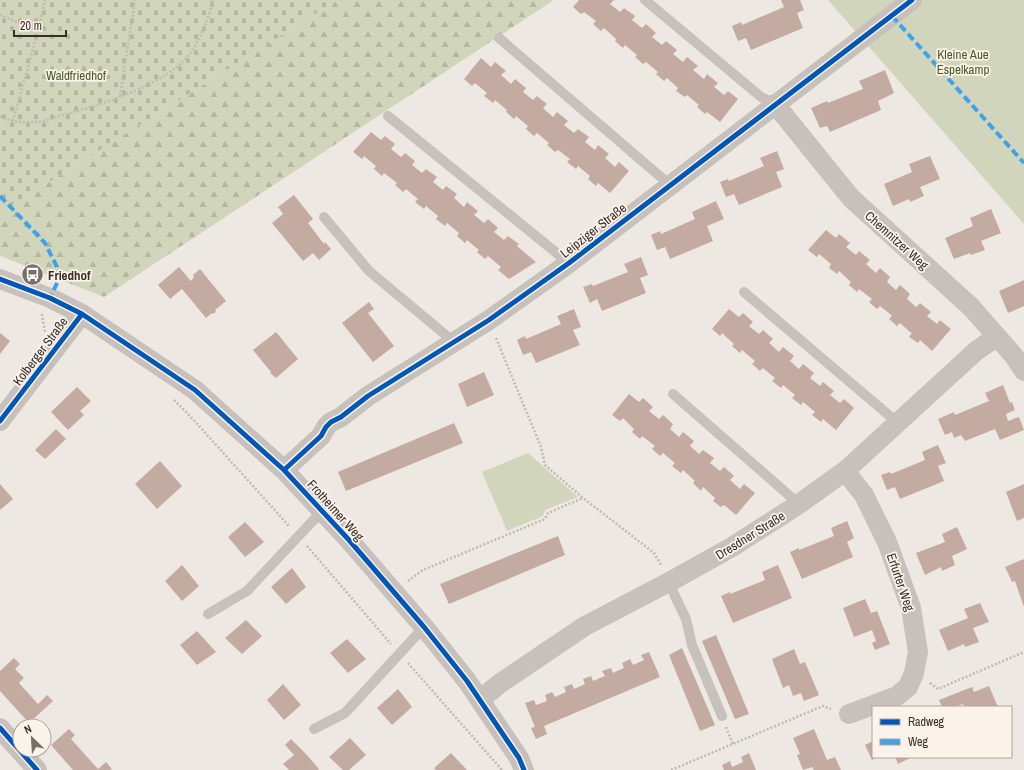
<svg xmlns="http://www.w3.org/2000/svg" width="1024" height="770" font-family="'Archivo Narrow',sans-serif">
  <defs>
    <pattern id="forest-firs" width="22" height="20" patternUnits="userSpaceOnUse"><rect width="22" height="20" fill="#d0d5bb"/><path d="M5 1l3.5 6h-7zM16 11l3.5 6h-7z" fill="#b3b7a1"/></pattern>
    <pattern id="cemetery-stones" width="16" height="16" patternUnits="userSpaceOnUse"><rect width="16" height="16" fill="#d0d5bb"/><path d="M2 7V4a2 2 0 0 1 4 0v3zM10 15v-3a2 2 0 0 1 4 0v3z" fill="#b3b7a1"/></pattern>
  </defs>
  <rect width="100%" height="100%" fill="#eee8e2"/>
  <path fill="url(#forest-firs)" d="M337,0H554L104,297L0,256V213Z"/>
  <path fill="url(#cemetery-stones)" d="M0,0H337L0,213Z"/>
  <path fill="#d0d5bb" d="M828,0H1024V224Z
    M528,453L578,497L545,510L543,516L507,531L482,472Z"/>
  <path fill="#c4aba2" d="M579,0H614L610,4L620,12L624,8L635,16L632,20L642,28L646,24L656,33L652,37L662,45L666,41L677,50L673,54L683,62L687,57L698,66L693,70L704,79L707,74L718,83L714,87L724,95L728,91L738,99L720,122L707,112L705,114L697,107L699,105L687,95L685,97L676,91L678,88L667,78L664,81L656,74L658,72L646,62L643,64L635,57L637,55L625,45L623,48L615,41L616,39L604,28L601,31L593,24L596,21L584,12L581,14L573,7Z
    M781,0H800L804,10L797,13L803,28L751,50L746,38L738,41L732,26L741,22L742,25L784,7Z
    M481,58L491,67L495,62L506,71L501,75L511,84L515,79L526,88L523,92L533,100L537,96L547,104L543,108L553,117L557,112L568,121L564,125L574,133L578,129L589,137L585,142L595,150L598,145L609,154L605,158L615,167L619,162L629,171L610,193L598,183L596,186L588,179L590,176L578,166L576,169L567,162L570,159L558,150L555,152L547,145L549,143L537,133L534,136L526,129L528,126L516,116L514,119L506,112L507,110L495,100L493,103L484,96L487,93L475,83L472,86L464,79Z
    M885,70L894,93L878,101L881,110L830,132L827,126L820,128L811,108L827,101L828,103L863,89L859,81Z
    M371,132L381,140L385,136L395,144L391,149L401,157L405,153L415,161L412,165L422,173L426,169L437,177L433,182L443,190L446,186L457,194L454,198L464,207L467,202L478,211L474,215L484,223L488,219L498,228L494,232L504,240L508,236L519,244L517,246L536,262L509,279L498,270L501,267L488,256L485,259L477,252L479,250L467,240L465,243L457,236L459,233L447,223L445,226L436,219L438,216L426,206L424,209L415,202L418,199L406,189L403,192L395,185L397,183L384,173L382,176L374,169L376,166L364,156L362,159L353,152Z
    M777,151L784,169L776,172L782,187L739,205L734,194L726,197L720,182L728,179L729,181L764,166L760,158Z
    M930,156L940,179L920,187L924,196L910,202L909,199L893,206L884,184L912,172L909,164Z
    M294,195L313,219L308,223L324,244L325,242L331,249L319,260L313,253L303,261L272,223L283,214L278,207Z
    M716,201L724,219L707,226L713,241L670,259L665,247L657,250L651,235L660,231L661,234L695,219L692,212Z
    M991,209L1001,233L981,241L985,250L971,255L970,253L954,259L945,238L973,226L970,218Z
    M826,230L836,238L839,234L850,243L846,247L856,255L859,251L870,260L866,264L876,273L880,268L890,277L887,282L896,290L900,285L910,294L907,299L916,307L920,303L931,312L927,316L937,324L940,320L951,329L932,351L920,340L918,343L909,337L912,333L910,332L900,323L897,326L889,319L892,316L890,314L880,306L877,309L869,302L872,299L859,289L857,292L849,285L851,282L839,271L837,274L829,268L831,264L819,254L817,257L808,250Z
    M641,257L648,275L640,278L646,293L602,311L597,299L590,303L583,287L592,284L593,286L628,272L624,264Z
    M179,267L191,281L194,277L193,275L200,269L226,301L215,310L216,311L213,314L212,313L206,318L182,289L170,299L158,285Z
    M1024,280V306L1008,313L999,291Z
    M369,302L374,309L368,313L394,346L373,362L342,323Z
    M574,309L581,327L573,330L580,345L536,363L531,352L523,355L517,340L525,336L526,339L561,324L557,316Z
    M729,309L739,317L743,313L753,322L749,326L759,334L763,330L773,339L769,343L779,352L783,347L794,356L790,361L799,369L803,364L814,373L810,378L820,386L823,382L834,391L830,395L840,403L844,399L854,408L836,430L823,419L821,422L812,415L815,412L803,402L801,405L792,398L795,395L783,385L781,388L772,381L775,378L763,368L760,371L752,364L755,361L742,350L740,353L732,346L734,344L722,333L720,336L712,329Z
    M276,332L298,359L276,378L270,373L271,372L253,350Z
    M0,333L10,341L0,354Z
    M484,372L494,395L467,407L458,384Z
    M1003,385L1010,403L1012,402L1015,410L1006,414L1008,421L1019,417L1024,430L1000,440L995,429L965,441L961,435L954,438L952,432L945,435L938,419L954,412L955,415L989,401L985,393Z
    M77,387L91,401L80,411L84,415L68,430L51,412Z
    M629,394L639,402L643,398L653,407L649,411L659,419L663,415L673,424L670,429L679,437L683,432L694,441L690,446L699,454L703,450L714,458L710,463L720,471L724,467L734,476L730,480L740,489L744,484L755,493L736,515L724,505L721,507L713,501L715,498L703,487L701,491L693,483L695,481L683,470L681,473L672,466L675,463L663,453L660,456L652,449L655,446L642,436L640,439L632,432L634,429L623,418L620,421L612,415Z
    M454,423L463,443L346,491L338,472Z
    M56,429L66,439L45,459L35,450Z
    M938,445L946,463L938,466L944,481L900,499L895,487L887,490L881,475L890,472L891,474L925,460L922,452Z
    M160,461L182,486L157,509L135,484Z
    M0,484L13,499L0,510Z
    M1024,484V518L1017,521L1006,492Z
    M847,521L854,538L847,542L853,557L802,579L790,552L799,548V550L834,536L831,528Z
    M245,522L264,542L245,557L228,537Z
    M957,527L967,549L952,556L955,565L942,571L941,567L925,575L916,553L945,542L942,534Z
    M558,536L565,555L449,604L440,584Z
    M1024,559V607L1015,581L1012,582L1005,567Z
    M182,565L199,586L182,601L165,581Z
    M778,565L792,598L733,623L721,596L730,592V594L765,580L762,572Z
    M292,568L306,587L286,604L271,587Z
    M865,599L871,613L877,611L890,644L875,650L872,643L876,641L872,630L854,637L843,608Z
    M980,603L989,622L973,628L979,642L965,647L964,644L948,651L939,630L968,618L964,609Z
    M246,620L262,636L242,654L225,638Z
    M197,631L216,652L197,665L180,645Z
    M716,635L749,714L735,719L702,641Z
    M347,639L366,659L348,673L330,653Z
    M682,648L715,725L700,731L669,655Z
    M794,649L800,664L805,662L819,695L804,701L801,693L793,696L789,685L783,688L772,659Z
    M649,652L660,677L544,726L547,734L536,739L531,728L535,727L525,703L534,700L536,705L547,701L545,695L552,692L555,697L566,692L564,687L572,684L574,689L585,684L583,679L591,676L593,681L605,676L602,671L611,668L613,673L624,668L622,663L630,659L633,665L644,660L641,655Z
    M14,658L20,664L15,669L24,678L19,683L38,704L47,695L53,701L29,723L0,691V671Z
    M283,684L301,705L284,720L267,700Z
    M989,686L998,707H964L963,704L954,707H942L939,700L972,687L974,692Z
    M398,689L412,707L392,725L377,708Z
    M69,729L75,735L71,739L98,769L106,762L112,769L110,770H73L51,745Z
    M814,729L827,760L835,757L841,770H814L812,767L803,770L797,755L800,754L793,738Z
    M350,738L366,755L349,770H343L329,757Z
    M291,739L305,753L319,769L318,770H289L283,764L294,755L285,745Z
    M873,741V757H878L872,760L865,745Z
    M451,753L467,770H436L434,768Z
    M749,753L756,770H724L722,765L730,761L732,767L743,762L741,757Z
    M895,757H912L898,764Z"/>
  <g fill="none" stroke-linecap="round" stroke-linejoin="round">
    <path stroke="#c1b9b3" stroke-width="2.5" stroke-dasharray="2 2" stroke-linecap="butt" d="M0,15L38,31
      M120,96L135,0
      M0,116C11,122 23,123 36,122C44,122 54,118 62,115C99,106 164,85 188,56C200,42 209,17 213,0
      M13,121L38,31L45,0
      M41,315H42L45,332
      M496,338L541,447L545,465L583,498L654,553L661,565
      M174,400L190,416L289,526
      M307,546L391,644
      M408,581L423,570L545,519L548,513L583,498
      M408,663L502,770
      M930,683L938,689L1024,652
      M726,727L733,744
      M671,770L823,706L831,709"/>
    <path stroke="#c8c1bb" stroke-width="10" d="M645,0L761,97L775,104
      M499,38L670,185
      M388,116L569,263
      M324,217L369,271L454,342
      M744,292L898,423
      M673,394L799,504
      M671,581L674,594L686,619L692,645L722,716
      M208,614L247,591L322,511
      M314,729L345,713L424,627"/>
    <path stroke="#c8c1bb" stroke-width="20" d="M775,104L851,198L971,307L1014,356L1024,371
      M0,279L50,298L82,314L195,390L284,470L349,540L424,627L467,681L519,758L524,770
      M0,421L82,314
      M284,470L321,436L326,427L331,422L341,417L368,396L489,320L569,263L912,0
      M845,471L864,495L887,542L911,608L918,652L914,673L908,687L897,696L849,714
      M480,700L499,684L585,626L671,581L732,547L799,504L845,471L976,351L996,337
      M0,728L37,770"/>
    <path stroke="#3fa3eb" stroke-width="4" stroke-dasharray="8 4" stroke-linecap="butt" d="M892,16L1024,163
      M0,196L45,243L57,267L58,281L50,298"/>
    <defs>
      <path id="cycleway" d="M0,279L50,298L82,314L195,390L284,470L349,540L424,627L467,681L519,758L524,770
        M0,421L82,314
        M284,470L321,436L326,427L331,422L341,417L368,396L489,320L569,263L912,0
        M0,728L37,770"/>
    </defs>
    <use href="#cycleway" stroke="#fbf3e9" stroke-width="8"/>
    <use href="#cycleway" stroke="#0057b8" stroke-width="5"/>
  </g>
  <defs>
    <symbol id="bus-disc" viewBox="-11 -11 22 22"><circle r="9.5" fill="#796e69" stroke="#fbf3e9"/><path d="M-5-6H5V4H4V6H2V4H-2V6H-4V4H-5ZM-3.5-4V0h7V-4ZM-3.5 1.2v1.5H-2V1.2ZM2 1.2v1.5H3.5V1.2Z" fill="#fff"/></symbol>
  </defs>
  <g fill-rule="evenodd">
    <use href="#bus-disc" x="20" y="262" width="25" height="25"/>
  </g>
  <g text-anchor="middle" stroke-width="3.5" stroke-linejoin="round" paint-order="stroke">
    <g font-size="13" fill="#495a29" stroke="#fbf3e9">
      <text x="963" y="59">Kleine Aue<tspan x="963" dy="15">Espelkamp</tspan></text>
      <text x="76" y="80">Waldfriedhof</text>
    </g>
    <g font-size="13" fill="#3a2d28" stroke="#fbf3e9">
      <text transform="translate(593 230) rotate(-38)" y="5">Leipziger Straße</text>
      <text transform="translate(897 240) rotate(42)" y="5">Chemnitzer Weg</text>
      <text transform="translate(40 351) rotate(-53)" y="5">Kolberger Straße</text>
      <text transform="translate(336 510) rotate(48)" y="5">Frotheimer Weg</text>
      <text transform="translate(750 535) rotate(-32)" y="5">Dresdner Straße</text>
      <text transform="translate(901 582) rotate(71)" y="5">Erfurter Weg</text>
    </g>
    <g font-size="13" font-weight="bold" fill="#3a2d28" stroke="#fbf3e9" text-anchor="start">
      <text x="48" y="280">Friedhof</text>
    </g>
  </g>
  <rect x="872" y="706" width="140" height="52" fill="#fbf3e9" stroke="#aea49c"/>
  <rect x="880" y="719" width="20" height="6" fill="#0057b8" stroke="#aea49c"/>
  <text x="908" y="726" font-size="12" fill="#3a2d28">Radweg</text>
  <rect x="880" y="739" width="20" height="6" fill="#3fa3eb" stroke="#aea49c"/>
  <text x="908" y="746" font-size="12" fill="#3a2d28">Weg</text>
  <g transform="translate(32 738) rotate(335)"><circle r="19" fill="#fbf3e9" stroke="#aea49c"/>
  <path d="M0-3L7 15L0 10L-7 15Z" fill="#796e69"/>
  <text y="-6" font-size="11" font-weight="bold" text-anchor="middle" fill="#3a2d28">N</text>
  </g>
  <path d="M14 30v6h52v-6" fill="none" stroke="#3a2d28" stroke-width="2"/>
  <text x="20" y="30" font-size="12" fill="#3a2d28" stroke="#fbf3e9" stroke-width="3" paint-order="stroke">20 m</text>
</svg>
